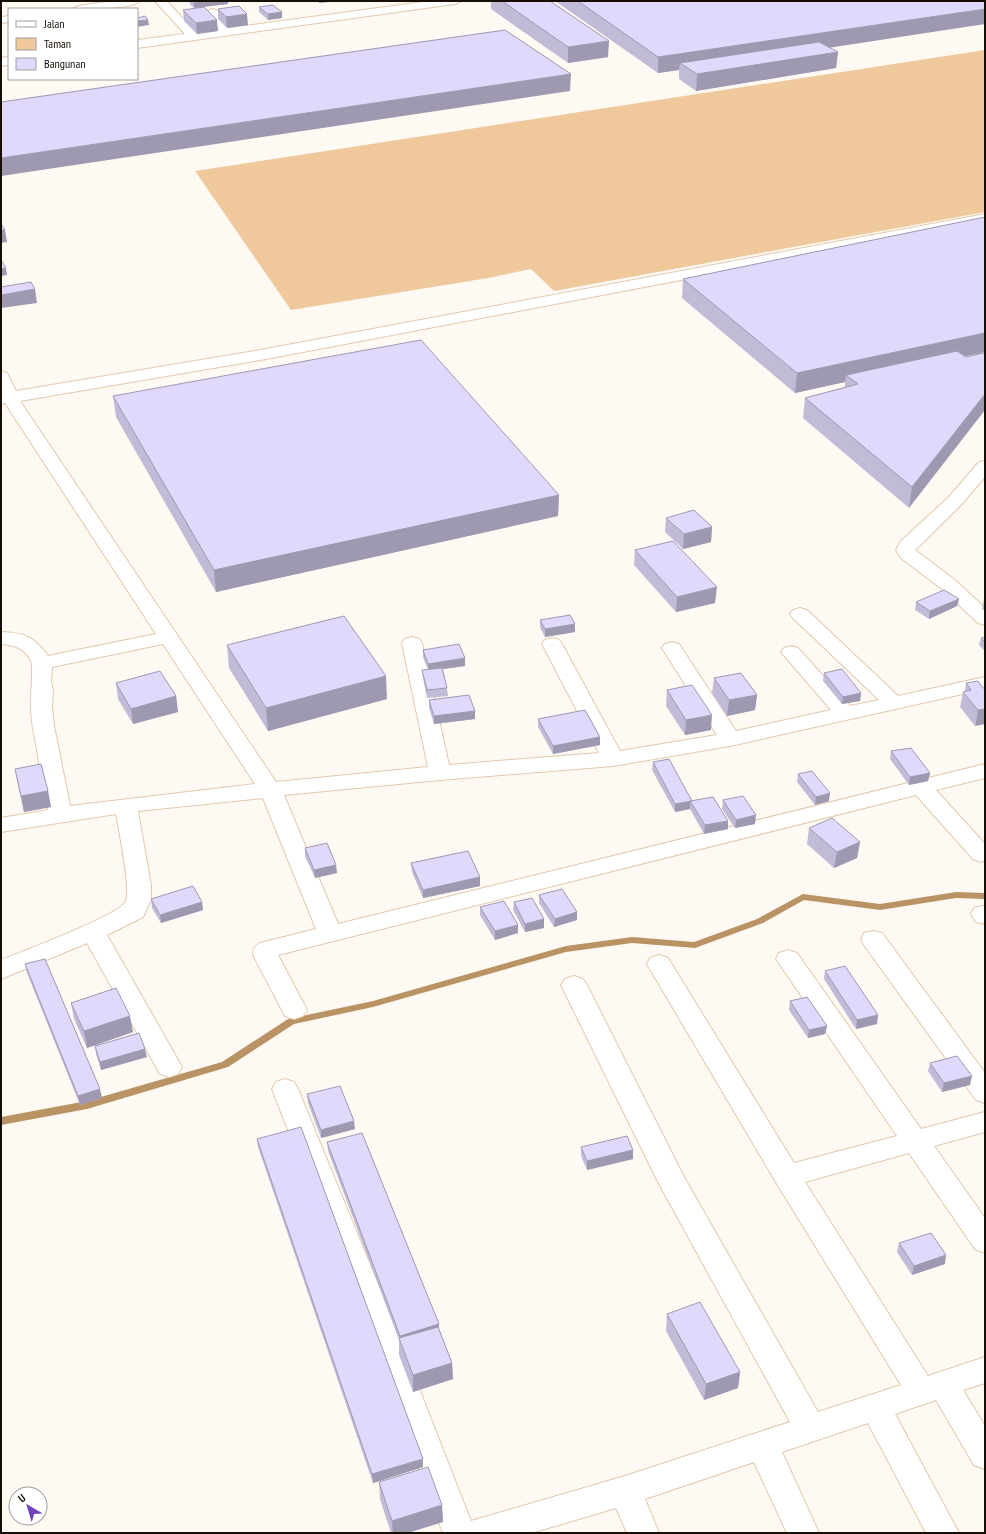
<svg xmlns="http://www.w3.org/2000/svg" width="986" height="1534" font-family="'PT Sans Narrow',sans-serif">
  <rect width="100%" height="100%" fill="#fef9f3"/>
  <path fill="#efc89b" d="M985,50V212L554,291L531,269L488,278L291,310L195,171Z"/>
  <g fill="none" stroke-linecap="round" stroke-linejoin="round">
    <path fill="#ba9364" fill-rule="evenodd" d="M956,892L985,893V899L956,898L880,910L804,900L763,923L695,948L632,943L566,952L373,1007L294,1024L228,1067L87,1109L1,1125V1117L87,1101L222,1062L288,1019L373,1001L566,946L632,937L694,942L757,919L803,894L880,904Z"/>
    <defs>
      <path id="minor" d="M111,1H140C133,9 85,9 72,9L78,6Z
        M155,1H167L196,33L219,29L206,12L212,9L216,10L230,28L430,1H461L455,4L137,48V40L185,34Z
        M9,16V22L1,23V17Z
        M9,57V65L1,66V58Z
        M985,214V222L266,359L20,401L276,782L428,767L402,643L405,639L412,637L419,639L422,643L449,765L599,753L542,644L545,640L552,638L559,640L562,644L620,751L717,735L662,648L665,644L672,642L679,644L736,731L831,710L781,652L784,648L791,646L798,648L850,706L879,700L793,618L790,614L793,610L800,608L807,610L898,696L985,677V689L730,746L613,766L440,780L284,795L338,924L985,764V778L936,790L985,844V860L981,862L973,859L916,795L278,955L307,1010L303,1016L294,1019L285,1016L253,955C253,949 255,946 260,943L316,929L263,798L138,811L151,886V900L143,917L107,935L182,1067L178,1074L169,1077L160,1074L87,943L1,979V960C19,953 122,914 126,901C131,888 119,831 116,814L1,832V818L48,810C44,790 40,770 37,749C34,735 31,721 31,707C30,698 34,668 31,661C25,648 14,645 1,644V632C24,633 34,636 48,656L156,634L5,403L1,404V371L7,373L16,391L266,349ZM163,644L255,784L70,806L54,726L52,706L53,690L51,681L52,667Z
        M985,461V477L960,506L915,550L956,581L985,608V625L978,623L942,589L901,558L896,550L901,541L948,498L979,462Z
        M983,906H985V924L976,922L971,914L974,908Z
        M873,931L882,933L985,1073V1103L976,1100L864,945L861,939L864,933Z
        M788,950L797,953L921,1129L985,1112V1132L934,1146L985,1218V1253L975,1249L909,1153L805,1182L928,1376L985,1357V1383L963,1390L985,1426V1469L974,1465L936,1400L895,1414L959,1533H926L868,1423L782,1452L819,1533H787L754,1462L645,1499L659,1533H627L616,1508L531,1533H443L350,1289L272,1089L276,1082L285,1079L294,1082L298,1089L380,1289L471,1521L625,1476L790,1422L658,1182L561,985L565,979L574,976L583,979L587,985L684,1177L818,1412L901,1385L777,1184L647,964L650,958L659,955L668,958L794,1163L897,1136L776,959L779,953Z"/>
    </defs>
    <use href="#minor" stroke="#e1c9ad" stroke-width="2"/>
    <use href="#minor" fill="#fff" fill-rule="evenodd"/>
  </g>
  <path fill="#c2bbd8" d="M189,1H228V4L194,8L190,4Z
    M491,1H550L608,57L568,63L491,9Z
    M555,1H985L829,48L838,52L836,68L696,91L679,79V70L658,73Z
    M259,7L282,18L268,20L259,12Z
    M218,9L248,25L227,28L218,19Z
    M183,10L218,31L197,34L184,21Z
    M985,217V352L965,356L909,508L803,418L805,398L845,387V382L795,393L682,298L683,279Z
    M113,396L559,495L558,516L216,592L116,417Z
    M666,518L712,527L711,542L683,549L665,532Z
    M635,550L715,603L676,612L634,565Z
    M985,594V611L982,609Z
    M959,599L957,606L929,619L915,610L916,602Z
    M540,620L575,624V632L545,637L540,627Z
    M985,637V651L979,645L981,638Z
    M227,645L387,699L268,731L229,668Z
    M423,650L465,666L443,669L447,688L448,696L427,698L423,678L422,670H428L423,657Z
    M824,673L861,693L860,701L842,704L823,681Z
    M714,678L757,695L755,710L727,716L712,693Z
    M116,683L176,696L178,712L133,724L118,699Z
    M966,683L983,688L975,726L960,707L963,692L965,691Z
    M667,690L711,730L685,735L666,706Z
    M429,700L475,711V719L434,724L429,708Z
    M538,719L600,737V745L553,754L538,727Z
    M891,751L930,773L928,781L909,785L890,759Z
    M653,762L692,801L728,821V829L704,834L690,809L675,812L652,770Z
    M15,769L48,791L51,807L24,812L18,785Z
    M798,774L829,801L815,805L797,782Z
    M723,800L755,824L735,828L722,809Z
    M809,828L860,842L857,858L834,868L807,844Z
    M305,848L337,873L315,878L305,856Z
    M411,863L480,877V886L423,898L412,872Z
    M539,895L577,920L554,927L539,903Z
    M151,899L202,902L203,910L161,923L152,908Z
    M514,902L544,919V928L525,932L513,910Z
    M480,907L518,933L495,940L480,915Z
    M25,964L102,1098L80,1105L27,973Z
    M825,971L877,1024L856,1029L824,979Z
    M790,1001L827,1026L825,1034L808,1038L789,1010Z
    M71,1003L133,1032L87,1048L74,1019Z
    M95,1046L147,1057L101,1070L96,1054Z
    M930,1063L970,1085L942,1092L928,1071Z
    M307,1094L355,1129L321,1138L308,1103Z
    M257,1139L423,1467L373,1483L258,1147Z
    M327,1142L439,1324V1329L452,1363L453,1379L413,1392L399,1355V1340L328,1151Z
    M581,1147L633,1150V1159L587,1170L581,1156Z
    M899,1243L945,1264L912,1275L897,1252Z
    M667,1314L740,1372L738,1388L704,1400L666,1331Z
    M379,1482L442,1505L443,1522L407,1533H391L380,1499Z"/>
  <path fill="#9e98b0" d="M209,1H228V4L194,8V3Z
    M319,1H330V2L319,3Z
    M985,9V24L689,69L680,63L679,70L658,73V57Z
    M282,12V18L268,20V14Z
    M247,14L248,25L227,28L226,17Z
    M148,20L149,25L137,27V21Z
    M217,20L218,31L197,34L196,23Z
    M609,41L608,57L568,63V47Z
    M838,52L836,68L696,91L697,74Z
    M571,74L570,91L1,176V158Z
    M1,230H5L7,242L1,243Z
    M6,268L7,275L1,276V269Z
    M35,289L37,303L1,308V295Z
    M985,333V352L854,380L846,375L845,382L795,393L797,373Z
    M985,394V410L909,508L912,487Z
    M559,495L558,516L216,592L214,570Z
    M712,527L711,542L683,549L684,534Z
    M717,587L715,603L676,612L677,597Z
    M959,599L957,606L929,619L930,611Z
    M575,624V632L545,637V629Z
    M465,658V666L429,671L428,664Z
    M386,676L387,699L268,731L266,708Z
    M861,693L860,701L842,704L843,697Z
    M757,695L755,710L727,716L729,700Z
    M176,696L178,712L133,724L131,709Z
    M985,709V724L975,726L978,710Z
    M475,711V719L434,724V716Z
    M712,715L711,730L685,735L686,720Z
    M600,737V745L553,754V746Z
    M930,773L928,781L909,785L910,777Z
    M48,791L51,807L24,812L21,796Z
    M830,793L829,801L815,805L816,797Z
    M690,801V809L675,812V804L692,801Z
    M756,815L755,824L735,828L736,820Z
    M728,821V829L704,834L705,825Z
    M860,842L857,858L834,868L837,852Z
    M336,865L337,873L315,878L314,870Z
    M480,877V886L423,898V890Z
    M202,902L203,910L161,923L160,915Z
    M577,912V920L554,927L555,919Z
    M544,919V928L525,932V924Z
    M518,925V933L495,940V931Z
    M878,1015L877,1024L856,1029L857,1020Z
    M130,1016L133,1032L87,1048L84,1031Z
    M827,1026L825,1034L808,1038L809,1030Z
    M145,1049L147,1057L101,1070L100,1062Z
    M972,1076L970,1085L942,1092L944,1083Z
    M100,1089L102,1098L80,1105L78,1096Z
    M354,1121L355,1129L321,1138V1130Z
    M633,1150V1159L587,1170V1161Z
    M946,1255L945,1264L912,1275L914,1266Z
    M439,1324V1333L401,1343L400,1336Z
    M452,1363L453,1379L413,1392V1375Z
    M740,1372L738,1388L704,1400L706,1384Z
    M423,1459V1467L373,1483L372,1474Z
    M442,1505L443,1522L407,1533H393L392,1521Z"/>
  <path fill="#e1d9fb" stroke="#9e98b0" d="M192,1H209L194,3Z
    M502,1H550L609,41L568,47Z
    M578,1H985V9L658,57Z
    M273,5L282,12L268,14L259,7Z
    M239,6L247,14L226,17L218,9Z
    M204,7L217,20L196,23L183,10Z
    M145,16L148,20L137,21V18Z
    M505,30L571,74L1,158V102Z
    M819,42L838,52L697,74L680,63Z
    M985,217V333L797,373L683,279Z
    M1,224L5,230H1Z
    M1,260L6,268L1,269Z
    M31,282L35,289L1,295V287Z
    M421,340L559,495L214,570L113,396Z
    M957,351L966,357L983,353L985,354V394L912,487L805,398L858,384L846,375Z
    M694,510L712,527L684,534L666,518Z
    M673,541L717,587L677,597L635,550Z
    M944,590L959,599L930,611L916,602Z
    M570,615L575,624L545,629L540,620Z
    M344,616L386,676L266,708L227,645Z
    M985,637V642L981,638Z
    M459,644L465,658L428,664L423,650Z
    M442,668L447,688L427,690L422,670Z
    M842,669L861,693L843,697L824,673Z
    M160,671L176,696L131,709L116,683Z
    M741,673L757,695L729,700L714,678Z
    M978,681L983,688H985V709L978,710L963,692L971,690L966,683Z
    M692,685L712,715L686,720L667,690Z
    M469,695L475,711L434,716L429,700Z
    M585,710L600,737L553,746L538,719Z
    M911,748L930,773L910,777L891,751Z
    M669,759L692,801L675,804L653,762Z
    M41,764L48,791L21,796L15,769Z
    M812,771L830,793L816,797L798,774Z
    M743,796L756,815L736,820L723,800Z
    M713,797L728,821L705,825L690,801Z
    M832,818L860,842L837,852L809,828Z
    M327,843L336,865L314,870L305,848Z
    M468,851L480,877L423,890L411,863Z
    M193,886L202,902L160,915L151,899Z
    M562,889L577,912L555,919L539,895Z
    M532,898L544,919L525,924L514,902Z
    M504,901L518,925L495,931L480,907Z
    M45,959L100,1089L78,1096L25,964Z
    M845,966L878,1015L857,1020L825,971Z
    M116,988L130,1016L84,1031L71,1003Z
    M807,997L827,1026L809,1030L790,1001Z
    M139,1033L145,1049L100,1062L95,1046Z
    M957,1056L972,1076L944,1083L930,1063Z
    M340,1086L354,1121L321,1130L307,1094Z
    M301,1127L423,1459L372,1474L257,1139Z
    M362,1133L439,1324L400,1336L327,1142Z
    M627,1136L633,1150L587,1161L581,1147Z
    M931,1233L946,1255L914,1266L899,1243Z
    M700,1302L740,1372L706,1384L667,1314Z
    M438,1327L452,1363L413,1375L399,1338Z
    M428,1467L442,1505L392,1521L379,1482Z"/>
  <rect width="986" height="1534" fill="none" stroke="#160e05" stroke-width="4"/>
  <rect x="8" y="8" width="130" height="72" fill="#ffffff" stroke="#a29f9b"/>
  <rect x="16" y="21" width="20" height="6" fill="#ffffff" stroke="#a29f9b"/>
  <text x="44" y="28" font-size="12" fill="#160e05">Jalan</text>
  <rect x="16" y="38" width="20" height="12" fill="#efc89b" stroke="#a29f9b"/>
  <text x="44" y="48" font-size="12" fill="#160e05">Taman</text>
  <rect x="16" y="58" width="20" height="12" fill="#e1d9fb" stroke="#a29f9b"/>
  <text x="44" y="68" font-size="12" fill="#160e05">Bangunan</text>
  <g transform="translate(28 1506) rotate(322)"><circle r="19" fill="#ffffff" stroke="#a29f9b"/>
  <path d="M0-3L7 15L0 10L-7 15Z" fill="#7144bc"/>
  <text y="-6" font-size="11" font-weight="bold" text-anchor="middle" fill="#160e05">U</text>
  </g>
</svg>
